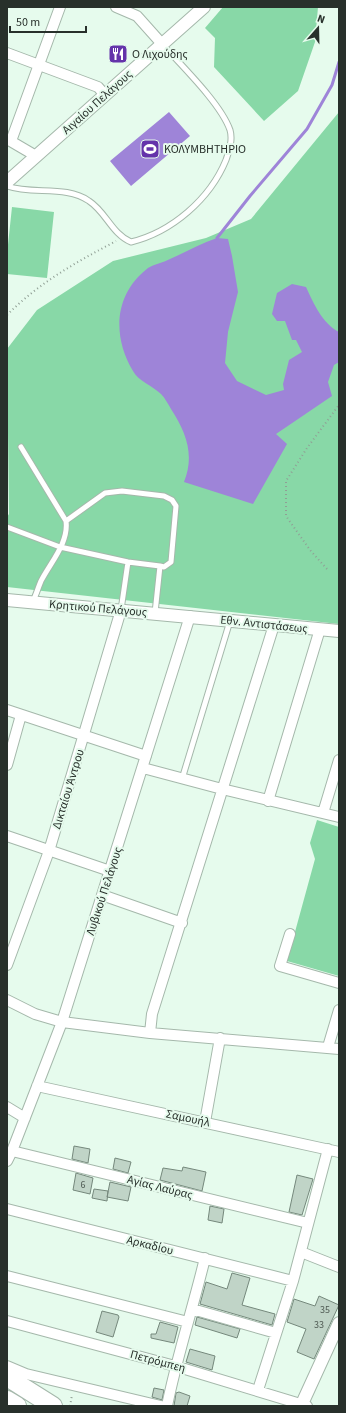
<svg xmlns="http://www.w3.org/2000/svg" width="346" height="1413" font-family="'Source Sans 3',sans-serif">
  <rect width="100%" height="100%" fill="#e6fbed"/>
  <path fill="#88d8a7" d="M223,7H318L315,42L298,91L264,121L214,67L215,38L205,28Z
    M339,112V624L7,587V517L9,514L7,349L37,310L113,261L206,238L251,219Z
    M12,207L54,212L47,278L7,274V254Z
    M317,820L339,827V976L287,961L315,859L310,843Z"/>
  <path fill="#9e84d8" d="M169,112L190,136L131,186L110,161Z
    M217,238L228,239L232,256L238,292L228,332L225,363L237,381L266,395L284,390L283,384L289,360L302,352L296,340H292L285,321H277L272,314L277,293L292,284L306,287C314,304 322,323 339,332V362L334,365L328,382L332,396L276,434L287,444L253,504L184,482C195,455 186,432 171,409C168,404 165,398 161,394C153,386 138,381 133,371C112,336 114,294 148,268C154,264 163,263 170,259C186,252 200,244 217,238Z"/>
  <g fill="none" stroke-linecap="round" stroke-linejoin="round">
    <path stroke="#9e84d8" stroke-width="3" d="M217,238L250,196L307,129L332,85L339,62"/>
  </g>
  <path fill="#c0d4c7" stroke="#75887c" d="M74,1146L90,1149L88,1163L72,1159Z
    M115,1158L131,1162L128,1173L113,1169Z
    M183,1167L206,1172L202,1191L160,1180L163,1168L182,1171Z
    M76,1173L93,1178L90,1194L73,1190Z
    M297,1175L313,1179L302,1215L289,1212Z
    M110,1182L131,1187L128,1201L107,1197Z
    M94,1189L108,1191L107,1201L92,1198Z
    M210,1206L224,1209L222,1223L208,1220Z
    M232,1273L250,1278L242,1305L275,1314L272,1325L200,1304L206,1282L227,1289Z
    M319,1296L339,1305L314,1359L297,1352L306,1329L287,1322L294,1299L315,1306Z
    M102,1311L118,1315L119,1317L113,1337L96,1332Z
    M197,1317L240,1329L237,1338L195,1325Z
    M160,1322L178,1327L174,1343L151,1338V1334H156Z
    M190,1349L215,1356L212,1370L186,1362Z
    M154,1388L164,1390L162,1400L152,1397Z
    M179,1392L190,1396L187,1406H174L176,1393Z"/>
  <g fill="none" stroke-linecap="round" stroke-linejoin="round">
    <defs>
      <path id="service" d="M7,186C33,195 66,185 89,201C106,212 112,234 131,242C172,232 210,199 226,160C229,151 233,140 230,130C221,104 182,66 163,45
        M21,447L66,521C69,543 50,563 41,581C38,588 36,595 33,601
        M7,527L60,547L128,562L160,566L164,567L171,562L176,506L172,500L164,496L122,491L105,493L66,521
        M121,610L128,562
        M155,613L160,566
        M182,779L230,621"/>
      <path id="minor" d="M116,7L137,16L162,44
        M7,53L98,87L105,95
        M7,139L36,156
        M11,141L60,7
        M7,710L146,756
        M7,765L21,715
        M143,768L222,789L339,817
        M268,801L320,629
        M323,813L339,760
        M7,836L110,871
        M102,895L182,923
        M290,934L280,966L339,983
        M7,965L49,851L121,610
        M7,1000L35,1014L62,1022L150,1033L339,1049
        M150,1033L152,1014L274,625
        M328,1047L339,1010
        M37,1086L339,1152
        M7,1107L25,1118
        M205,1122L220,1038
        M12,1151L308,1223
        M7,1161L12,1151L62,1022L190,616
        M7,1209L293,1281
        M301,1252L339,1267
        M7,1276L188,1322
        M192,1309L276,1333
        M7,1321L175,1366L307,1406
        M7,1366L26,1374L161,1406
        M258,1390L293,1281L328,1149
        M167,1406C177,1356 193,1308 205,1258"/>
      <path id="tertiary" d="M7,182L204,7
        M7,600L339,631
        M301,1406L339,1323"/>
      <path id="motorway" d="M7,1377L53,1406
        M7,1400L17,1406"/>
    </defs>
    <use href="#service" stroke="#a5b8ab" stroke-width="7"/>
    <use href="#minor" stroke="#a5b8ab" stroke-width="12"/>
    <use href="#tertiary" stroke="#a5b8ab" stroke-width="14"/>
    <use href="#motorway" stroke="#a5b8ab" stroke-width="20"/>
    <path stroke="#909f95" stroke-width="2" stroke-dasharray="1 3" stroke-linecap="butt" d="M7,315C40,282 75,263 116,241
      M327,569L310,550L286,516V481L307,448L339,405
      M70,1406L72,1395"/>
    <use href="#service" stroke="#fff" stroke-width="5"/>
    <use href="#minor" stroke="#fff" stroke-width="10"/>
    <use href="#tertiary" stroke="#fff" stroke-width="12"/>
    <use href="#motorway" stroke="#fff" stroke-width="18"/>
  </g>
  <defs>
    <symbol id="restaurant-square" viewBox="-11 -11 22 22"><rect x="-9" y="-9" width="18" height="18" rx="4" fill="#6433aa" stroke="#e6fbed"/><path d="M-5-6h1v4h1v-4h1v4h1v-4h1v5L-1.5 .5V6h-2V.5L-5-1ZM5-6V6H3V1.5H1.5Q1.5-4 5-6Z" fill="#fff"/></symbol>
    <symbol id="stadium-square" viewBox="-11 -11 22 22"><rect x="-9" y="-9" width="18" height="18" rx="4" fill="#6433aa" stroke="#e6fbed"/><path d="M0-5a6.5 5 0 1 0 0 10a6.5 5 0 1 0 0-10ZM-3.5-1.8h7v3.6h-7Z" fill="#fff"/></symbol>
  </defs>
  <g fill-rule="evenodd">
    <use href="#restaurant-square" x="107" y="43" width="22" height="22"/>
    <use href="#stadium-square" x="139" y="138" width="22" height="22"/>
  </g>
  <g text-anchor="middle" stroke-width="4" stroke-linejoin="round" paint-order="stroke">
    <g font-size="10" fill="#4e5952">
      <text x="83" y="1188">6</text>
      <text x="325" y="1313">35</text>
      <text x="319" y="1328">33</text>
    </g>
    <g font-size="12" fill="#28302b" stroke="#e6fbed" text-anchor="start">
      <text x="132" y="58">Ο Λιχούδης</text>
      <text x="164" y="153">ΚΟΛΥΜΒΗΤΗΡΙΟ</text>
    </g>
    <g font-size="12" fill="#28302b" stroke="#e6fbed">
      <text transform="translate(97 102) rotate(-42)" y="4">Αιγαίου Πελάγους</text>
      <text transform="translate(98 608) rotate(5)" y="4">Κρητικού Πελάγους</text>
      <text transform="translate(264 624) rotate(6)" y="4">Εθν. Αντιστάσεως</text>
      <text transform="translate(68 789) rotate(-73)" y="4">Δικταίου Άντρου</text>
      <text transform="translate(104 891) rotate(-72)" y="4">Λυβικού Πελάγους</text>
      <text transform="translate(188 1118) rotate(12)" y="4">Σαμουήλ</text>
      <text transform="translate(160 1187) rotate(14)" y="4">Αγίας Λαύρας</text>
      <text transform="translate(150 1245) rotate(14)" y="4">Αρκαδίου</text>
      <text transform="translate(158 1361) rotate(15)" y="4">Πετρόμπεη</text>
    </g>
  </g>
  <rect width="346" height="1413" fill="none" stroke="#28302b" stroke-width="16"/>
  <g transform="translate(318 28) rotate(20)" stroke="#e6fbed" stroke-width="3" paint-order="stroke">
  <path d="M0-3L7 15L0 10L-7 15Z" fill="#28302b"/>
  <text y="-6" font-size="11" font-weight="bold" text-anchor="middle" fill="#28302b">N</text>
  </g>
  <path d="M10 26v6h76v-6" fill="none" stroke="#28302b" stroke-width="2"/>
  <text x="16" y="26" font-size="12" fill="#28302b" stroke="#e6fbed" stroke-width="3" paint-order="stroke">50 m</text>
</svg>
